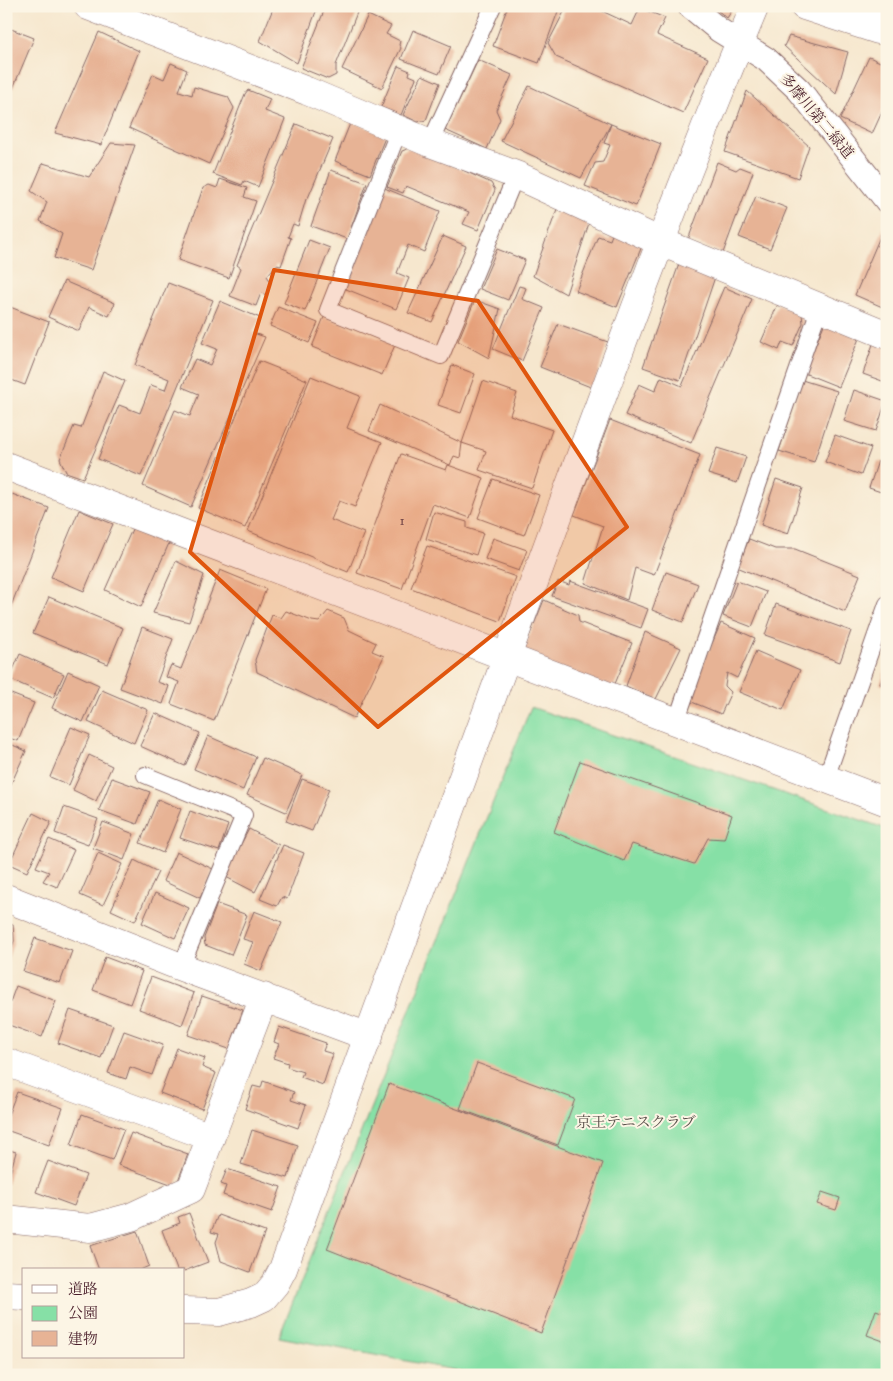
<svg xmlns="http://www.w3.org/2000/svg" width="893" height="1381" font-family="'IM FELL Great Primer','Noto Serif JP',serif">
  <rect width="100%" height="100%" fill="#fcf5e5"/>
  <filter id="ink" filterUnits="userSpaceOnUse"><feTurbulence type="fractalNoise" baseFrequency=".02" numOctaves="2"/><feDisplacementMap in="SourceGraphic" scale="10" xChannelSelector="R" yChannelSelector="G"/><feConvolveMatrix kernelMatrix="1 2 1 2 8 2 1 2 1" color-interpolation-filters="sRGB"/></filter>
  <filter id="wash" filterUnits="userSpaceOnUse"><feTurbulence type="fractalNoise" baseFrequency=".0096" numOctaves="4" result="noise"/><feDisplacementMap in="SourceGraphic" scale="20" xChannelSelector="R" yChannelSelector="G"/><feGaussianBlur stdDeviation="1.12" result="paint"/><feColorMatrix in="noise" values="0 0 0 0 0 0 0 0 0 0 0 0 0 0 0 0 0 1.4 0 .05"/><feComposite in="paint" operator="in"/></filter>
  <g filter="url(#wash)">
    <rect width="100%" height="100%" fill="#f6e7ce"/>
    <path fill="#86e0a6" stroke="#688068" d="M531,707L887,829V1375H481L279,1337Z"/>
    <g id="blocks">
      <path fill="#e7b395" d="M274,6H318L297,63L260,41Z
        M326,6H349L358,10L336,65V75L328,79L301,68Z
        M508,6H560L539,63L493,46Z
        M567,6H591L632,25L640,8L665,18L657,35L708,58L683,113L556,57L548,43Z
        M712,6H735L727,18Z
        M368,15L391,26L386,34L400,41L399,45L401,48L382,88L342,69Z
        M6,27L34,38L6,105Z
        M413,30L451,46L439,74L401,59Z
        M99,32L139,51L101,145L55,133Z
        M789,36L848,52L836,94L784,46Z
        M869,57L887,65V101L872,134L840,119Z
        M478,60L512,75L496,110L500,119L487,149L445,130Z
        M171,63L187,70L179,91L192,95L194,87L228,97L234,108L209,164L129,128L153,74L164,79Z
        M398,66L410,71L409,75L416,78L401,115L381,107Z
        M422,75L440,83L426,120L418,122L403,115Z
        M529,86L611,124L661,144L636,206L585,186L595,163L603,162L610,145L604,143L611,124L581,178L501,141Z
        M248,90L270,99L265,111L285,119L258,187L244,181L242,185L213,174L245,94Z
        M747,91L809,146L798,178L725,152Z
        M351,121L386,135L370,175L335,161Z
        M296,124L333,139L308,198L306,199L298,226L293,224L288,237L291,238L281,266L276,265L267,276L271,282L267,295L261,293L256,306L230,296L241,268L237,265Z
        M111,143L135,145L91,270L54,258L62,234L40,221L47,202L31,191L43,163L89,177Z
        M412,147L491,183L495,190L478,230L463,224L469,212L406,186L403,193L387,187L402,151Z
        M717,162L736,170L740,167L753,172L723,253L688,240Z
        M331,170L367,183L347,239L311,226Z
        M220,179L247,188L244,197L256,201L229,278L178,260L203,188L209,185L217,188Z
        M382,187L440,211L424,252L408,245L397,273L409,278L396,309L341,287Z
        M756,196L787,208L770,249L739,237Z
        M557,209L590,220L566,294L533,276Z
        M885,225L887,226V309L855,295Z
        M614,229L644,241L617,307L576,291L598,236L610,240Z
        M443,236L466,246L432,322L408,313Z
        M309,240L330,248L305,311L284,303Z
        M497,249L525,260L508,300L480,289Z
        M679,264L715,277L680,380L643,367Z
        M64,281L115,303L109,316L89,307L79,331L48,317Z
        M168,283L213,300L141,476L98,459L119,405L140,413L151,385L165,390L169,379L135,365Z
        M519,286L526,288L522,299L544,308L522,361L493,349Z
        M724,287L752,299L691,443L625,415L639,384L655,391L661,377L682,386Z
        M475,300L500,309L489,358L458,341Z
        M220,301L260,318L253,333L265,337L191,507L143,486L175,410L190,416L199,394L182,387L195,359L210,365L217,349L202,343Z
        M778,304L802,314L803,323L793,346L782,342L779,350L761,342Z
        M10,307L49,322L25,385L6,378V319Z
        M278,307L318,323L309,343L270,326Z
        M324,317L395,345L382,375L312,347Z
        M825,322L860,336L839,387L804,373Z
        M558,324L608,342L593,388L540,367Z
        M874,341L887,345V376L885,382L863,374Z
        M259,361L307,380L245,528L198,508Z
        M452,365L475,374L461,413L438,405Z
        M103,371L125,381L83,478L66,472L60,459L74,426L81,428Z
        M311,376L360,396L347,428L382,442L355,507L339,501L331,520L364,533L348,572L248,531Z
        M802,380L837,391L814,462L779,451Z
        M483,381L517,393L510,415L552,430L532,488L479,470L486,451L462,443Z
        M854,390L886,401L876,431L844,421Z
        M380,405L462,443L460,458L454,456L450,465L369,431Z
        M610,420L700,455L654,575L635,568L627,600L585,583L603,526L574,515Z
        M835,435L871,448L861,475L825,462Z
        M717,448L746,457L737,483L708,474Z
        M401,454L446,470L448,465L484,478L470,518L433,504L402,589L357,573Z
        M878,461L887,463V494L869,488Z
        M493,479L539,495L524,535L478,518Z
        M776,479L803,488L788,534L761,525Z
        M12,494L49,508L6,619V511Z
        M79,510L113,524L84,591L51,577Z
        M434,512L467,522V528L483,533L476,555L426,539Z
        M133,527L170,541L141,607L105,590Z
        M493,538L527,550L519,571L485,559Z
        M749,539L775,549H795L860,575L845,612L737,567Z
        M427,546L516,577L500,621L411,588Z
        M176,561L204,575L189,622L153,613Z
        M220,570L266,589L214,721L171,704L179,682L166,677L171,665L181,669Z
        M666,572L698,584L683,622L652,610Z
        M558,581L569,585L570,581L648,609L641,628L552,596Z
        M737,581L766,592L752,627L723,616Z
        M49,597L123,628L108,664L33,633Z
        M544,600L578,615L579,622L632,643L612,691L522,654Z
        M776,604L851,631L840,662L765,635Z
        M286,611L312,621L319,622L328,611L344,618L349,630L376,643L372,651L384,656L354,718L257,672L255,660L272,615L281,618Z
        M721,623L755,638L737,678L727,673L725,686L731,692L721,714L687,700Z
        M142,627L173,639L157,682L169,686L163,704L120,688Z
        M645,632L681,648L656,699L626,686Z
        M756,651L800,670L783,710L739,692Z
        M20,654L64,674L53,698L9,679Z
        M887,666V687L880,684Z
        M68,671L99,685L83,722L52,708Z
        M102,690L148,710L134,743L88,722Z
        M6,692L34,703L18,741L6,737Z
        M155,713L200,733L185,766L140,746Z
        M71,727L90,735L69,785L50,777Z
        M208,736L256,757L243,790L194,769Z
        M6,742L26,751L6,795Z
        M89,755L112,766L96,801L73,790Z
        M263,758L302,775L286,812L247,795Z
        M580,761L732,815L724,839L708,838L694,864L632,844L624,861L554,832Z
        M112,778L150,792L137,824L99,810Z
        M302,779L329,789L312,831L286,821Z
        M158,799L181,809L163,853L140,843Z
        M64,807L98,819L88,845L55,833Z
        M190,811L228,825L219,851L180,838Z
        M33,813L51,822L27,872L9,864Z
        M103,822L134,834L124,860L93,848Z
        M249,829L279,845L255,892L224,876Z
        M49,839L74,850L57,887L43,881L49,872L36,867Z
        M283,845L304,853L287,899L282,897L277,906L260,899Z
        M176,852L213,869L200,898L163,881Z
        M98,853L122,864L103,905L80,895Z
        M134,860L158,872L135,921L111,910Z
        M155,893L189,908L175,938L142,923Z
        M217,904L247,915L231,955L205,945L204,938Z
        M254,911L282,922L261,971L244,964L253,942L243,939Z
        M6,923L13,925L14,941L7,962Z
        M35,938L72,951L60,983L23,971Z
        M105,957L142,971L130,1004L93,990Z
        M151,977L194,993L182,1025L139,1009Z
        M16,986L56,1001L42,1037L6,1024V1013Z
        M202,996L243,1010L229,1049L188,1035Z
        M70,1010L113,1025L101,1058L58,1043Z
        M279,1027L326,1043L323,1051L333,1054L323,1085L301,1077L303,1072L287,1067L288,1063L273,1058L279,1044L274,1042Z
        M124,1031L163,1045L152,1075L130,1067L126,1079L108,1073Z
        M177,1048L205,1058L202,1067L216,1073L202,1109L160,1093Z
        M477,1063L575,1099L558,1145L460,1109Z
        M263,1081L294,1092L291,1100L306,1105L298,1128L245,1109L253,1086L261,1088Z
        M389,1084L603,1163L541,1333L327,1249Z
        M17,1092L63,1108L49,1145L6,1130V1120Z
        M82,1114L124,1129L112,1160L71,1145Z
        M252,1130L298,1145L288,1178L241,1164Z
        M131,1133L188,1154L176,1186L118,1165Z
        M6,1149L16,1152L7,1184H6Z
        M48,1161L86,1175L74,1206L36,1192Z
        M227,1169L281,1187L272,1212L223,1195L226,1186L221,1184Z
        M822,1192L840,1198L836,1210L817,1204Z
        M189,1213L208,1262L184,1271V1270H177L162,1230L180,1223L178,1217Z
        M218,1215L265,1232L250,1272L221,1261L216,1242L219,1234L211,1232Z
        M137,1231L149,1266L140,1270H99L90,1246Z
        M876,1310L887,1314L886,1342L867,1335Z"/>
    </g>
  </g>
  <g filter="url(#ink)">
    <use href="#blocks" fill-opacity="0" stroke="#866564" stroke-width="1"/>
    <g fill="none" stroke-linecap="round" stroke-linejoin="round">
      <defs>
        <path id="service" d="M399,130L328,310L441,356L516,175
          M430,143L493,6
          M676,722L820,306
          M145,775L244,815L181,967
          M826,778L887,604"/>
        <path id="pedestrian" d="M690,6L719,30L766,59L799,90L887,201"/>
        <path id="minor" d="M88,6L307,91L430,143L516,175L661,242L887,335
          M804,6L878,30H887
          M6,466L887,802
          M6,898L181,967L369,1037
          M6,1062L211,1137
          M6,1219L90,1228L131,1217L191,1189L264,997"/>
        <path id="tertiary" d="M875,6L887,14
          M6,1295L24,1296
          M184,1311L219,1312L251,1303L264,1297L275,1284L283,1269C375,1022 464,773 555,525C619,351 683,177 755,6"/>
      </defs>
      <use href="#service" stroke="#866564" stroke-width="18"/>
      <use href="#pedestrian" stroke="#866564" stroke-width="26"/>
      <use href="#minor" stroke="#866564" stroke-width="29"/>
      <use href="#tertiary" stroke="#866564" stroke-width="29"/>
      <use href="#service" stroke="#fff" stroke-width="16"/>
      <use href="#pedestrian" stroke="#fff" stroke-width="24"/>
      <use href="#minor" stroke="#fff" stroke-width="28"/>
      <use href="#tertiary" stroke="#fff" stroke-width="28"/>
    </g>
  </g>
  <path fill="#e0560e" fill-opacity="0.2" stroke="#e0560e" stroke-width="4" stroke-linejoin="round" d="M274,270L478,301L627,527L378,727L190,552Z"/>
  <g text-anchor="middle" stroke-width="4" stroke-linejoin="round" paint-order="stroke">
    <g font-size="12" fill="#714446">
      <text x="402" y="525">1</text>
    </g>
    <g font-size="15" fill="#4a1f2b" stroke="#fcf5e5">
      <text transform="translate(817 116) rotate(50)" y="5">多摩川第二緑道</text>
    </g>
    <g font-size="15" fill="#594f4a" stroke="#fcf5e5">
      <text x="636" y="1127">京王テニスクラブ</text>
    </g>
  </g>
  <rect width="893" height="1381" fill="none" stroke="#fcf5e5" stroke-width="25"/>
  <rect x="22" y="1268" width="162" height="90" fill="#fcf5e5" stroke="#b59f9b"/>
  <rect x="32" y="1285" width="25" height="8" fill="#ffffff" stroke="#b59f9b"/>
  <text x="68" y="1294" font-size="15" fill="#4a1f2b">道路</text>
  <rect x="32" y="1306" width="25" height="15" fill="#86e0a6" stroke="#b59f9b"/>
  <text x="68" y="1318" font-size="15" fill="#4a1f2b">公園</text>
  <rect x="32" y="1331" width="25" height="15" fill="#e7b395" stroke="#b59f9b"/>
  <text x="68" y="1344" font-size="15" fill="#4a1f2b">建物</text>
</svg>
